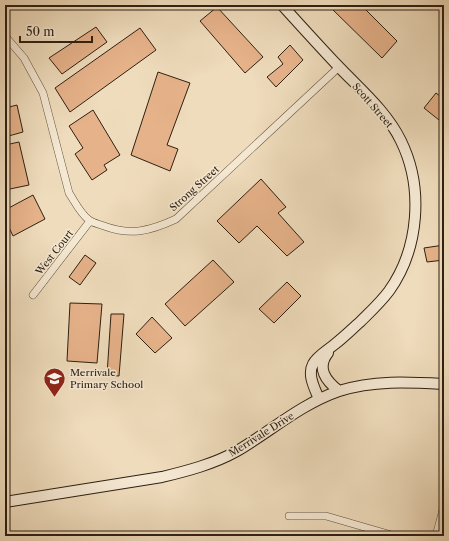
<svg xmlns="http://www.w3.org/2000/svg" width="449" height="541" font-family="'Libre Caslon Text',serif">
  <rect width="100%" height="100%" fill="#efdcbc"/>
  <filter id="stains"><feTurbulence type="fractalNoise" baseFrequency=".005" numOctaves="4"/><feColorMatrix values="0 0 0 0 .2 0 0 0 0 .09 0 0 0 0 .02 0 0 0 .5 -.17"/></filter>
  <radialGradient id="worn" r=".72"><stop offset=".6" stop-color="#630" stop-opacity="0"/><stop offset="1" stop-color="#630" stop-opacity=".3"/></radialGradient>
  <path fill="#e6b28a" stroke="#2e2012" d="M328,5H361L397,41L382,58Z
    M217,7L263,57L245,73L200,21Z
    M96,27L107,42L62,74L49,58Z
    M140,28L156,50L70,112L55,88Z
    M290,45L303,60L276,87L267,77L283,64L278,57Z
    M158,72L190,83L167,145L178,149L170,171L131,155Z
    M436,93L444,99V124L424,108Z
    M17,105L23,132L5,137V108Z
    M93,110L120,155L104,165L107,170L92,180L75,154L83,148L69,126Z
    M19,142L29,185L5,190V145Z
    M261,179L286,207L278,213L304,242L287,256L257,226L239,243L217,221Z
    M442,191H444V211H440Z
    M33,195L45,219L13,236L5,219V210Z
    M444,245V260L427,262L424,248Z
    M85,255L96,263L80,285L69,277Z
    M213,260L234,282L185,326L165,304Z
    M287,282L301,296L274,323L259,309Z
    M70,303L102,304L97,363L67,361Z
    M111,314H124L119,376L107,375Z
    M152,317L172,338L155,353L136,334Z"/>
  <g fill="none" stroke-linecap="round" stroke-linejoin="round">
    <defs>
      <path id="street" d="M5,36L24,58L43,93L69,193C75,202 80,213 89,220C93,223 99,224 104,226C131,236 150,231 176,219L339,67
        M33,295L90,221
        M289,516H326L395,536
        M436,536L444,506"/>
      <path id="secondary" d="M282,5C301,26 320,47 339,67C361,90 387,112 401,141C424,188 419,249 389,291C380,303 370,312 360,322C352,329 344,337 335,344C328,350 317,356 313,364C307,375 315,389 319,399
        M328,353C316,368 326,381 339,391
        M5,502L162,477C187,471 214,464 237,451C271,431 301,404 339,391C373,380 408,382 444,384"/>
    </defs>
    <use href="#street" stroke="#5e4f3c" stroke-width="8"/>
    <use href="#secondary" stroke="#2e2012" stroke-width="12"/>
    <use href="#street" stroke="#f5e8d3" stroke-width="7"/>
    <use href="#secondary" stroke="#f5e8d3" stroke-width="10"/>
  </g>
  <defs>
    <symbol id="school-pin" viewBox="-11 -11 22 30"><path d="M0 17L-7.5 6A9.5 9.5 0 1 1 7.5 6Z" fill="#8f2418" stroke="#f5e8d3"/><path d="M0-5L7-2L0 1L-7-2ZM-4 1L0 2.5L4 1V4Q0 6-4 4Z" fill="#fff"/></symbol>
  </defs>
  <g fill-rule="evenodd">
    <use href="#school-pin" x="42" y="366" width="25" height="34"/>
  </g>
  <g text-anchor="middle" stroke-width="3" stroke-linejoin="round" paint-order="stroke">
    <g font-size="10" fill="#2e2012" stroke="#f5e8d3">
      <text transform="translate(373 105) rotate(49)" y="4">Scott Street</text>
      <text transform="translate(194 188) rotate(-42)" y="4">Strong Street</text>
      <text transform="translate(54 252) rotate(-52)" y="4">West Court</text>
      <text transform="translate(261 434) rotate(-32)" y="4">Merrivale Drive</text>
    </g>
    <g font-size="10" fill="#2e2012" stroke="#f5e8d3" text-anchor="start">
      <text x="70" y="376">Merrivale<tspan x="70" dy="12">Primary School</tspan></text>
    </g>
  </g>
  <rect width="449" height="541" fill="none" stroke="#efdcbc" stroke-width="20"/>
  <rect x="6" y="6" width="437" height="529" fill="none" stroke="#2e2012" stroke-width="2"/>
  <rect x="10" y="10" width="429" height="521" fill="none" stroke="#2e2012"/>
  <path d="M20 36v6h72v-6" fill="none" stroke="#2e2012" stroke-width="2"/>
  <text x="26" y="36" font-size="12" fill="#2e2012" stroke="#f5e8d3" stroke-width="3" paint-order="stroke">50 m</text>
  <rect width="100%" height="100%" filter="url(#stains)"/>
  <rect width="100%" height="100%" fill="url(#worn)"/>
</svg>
